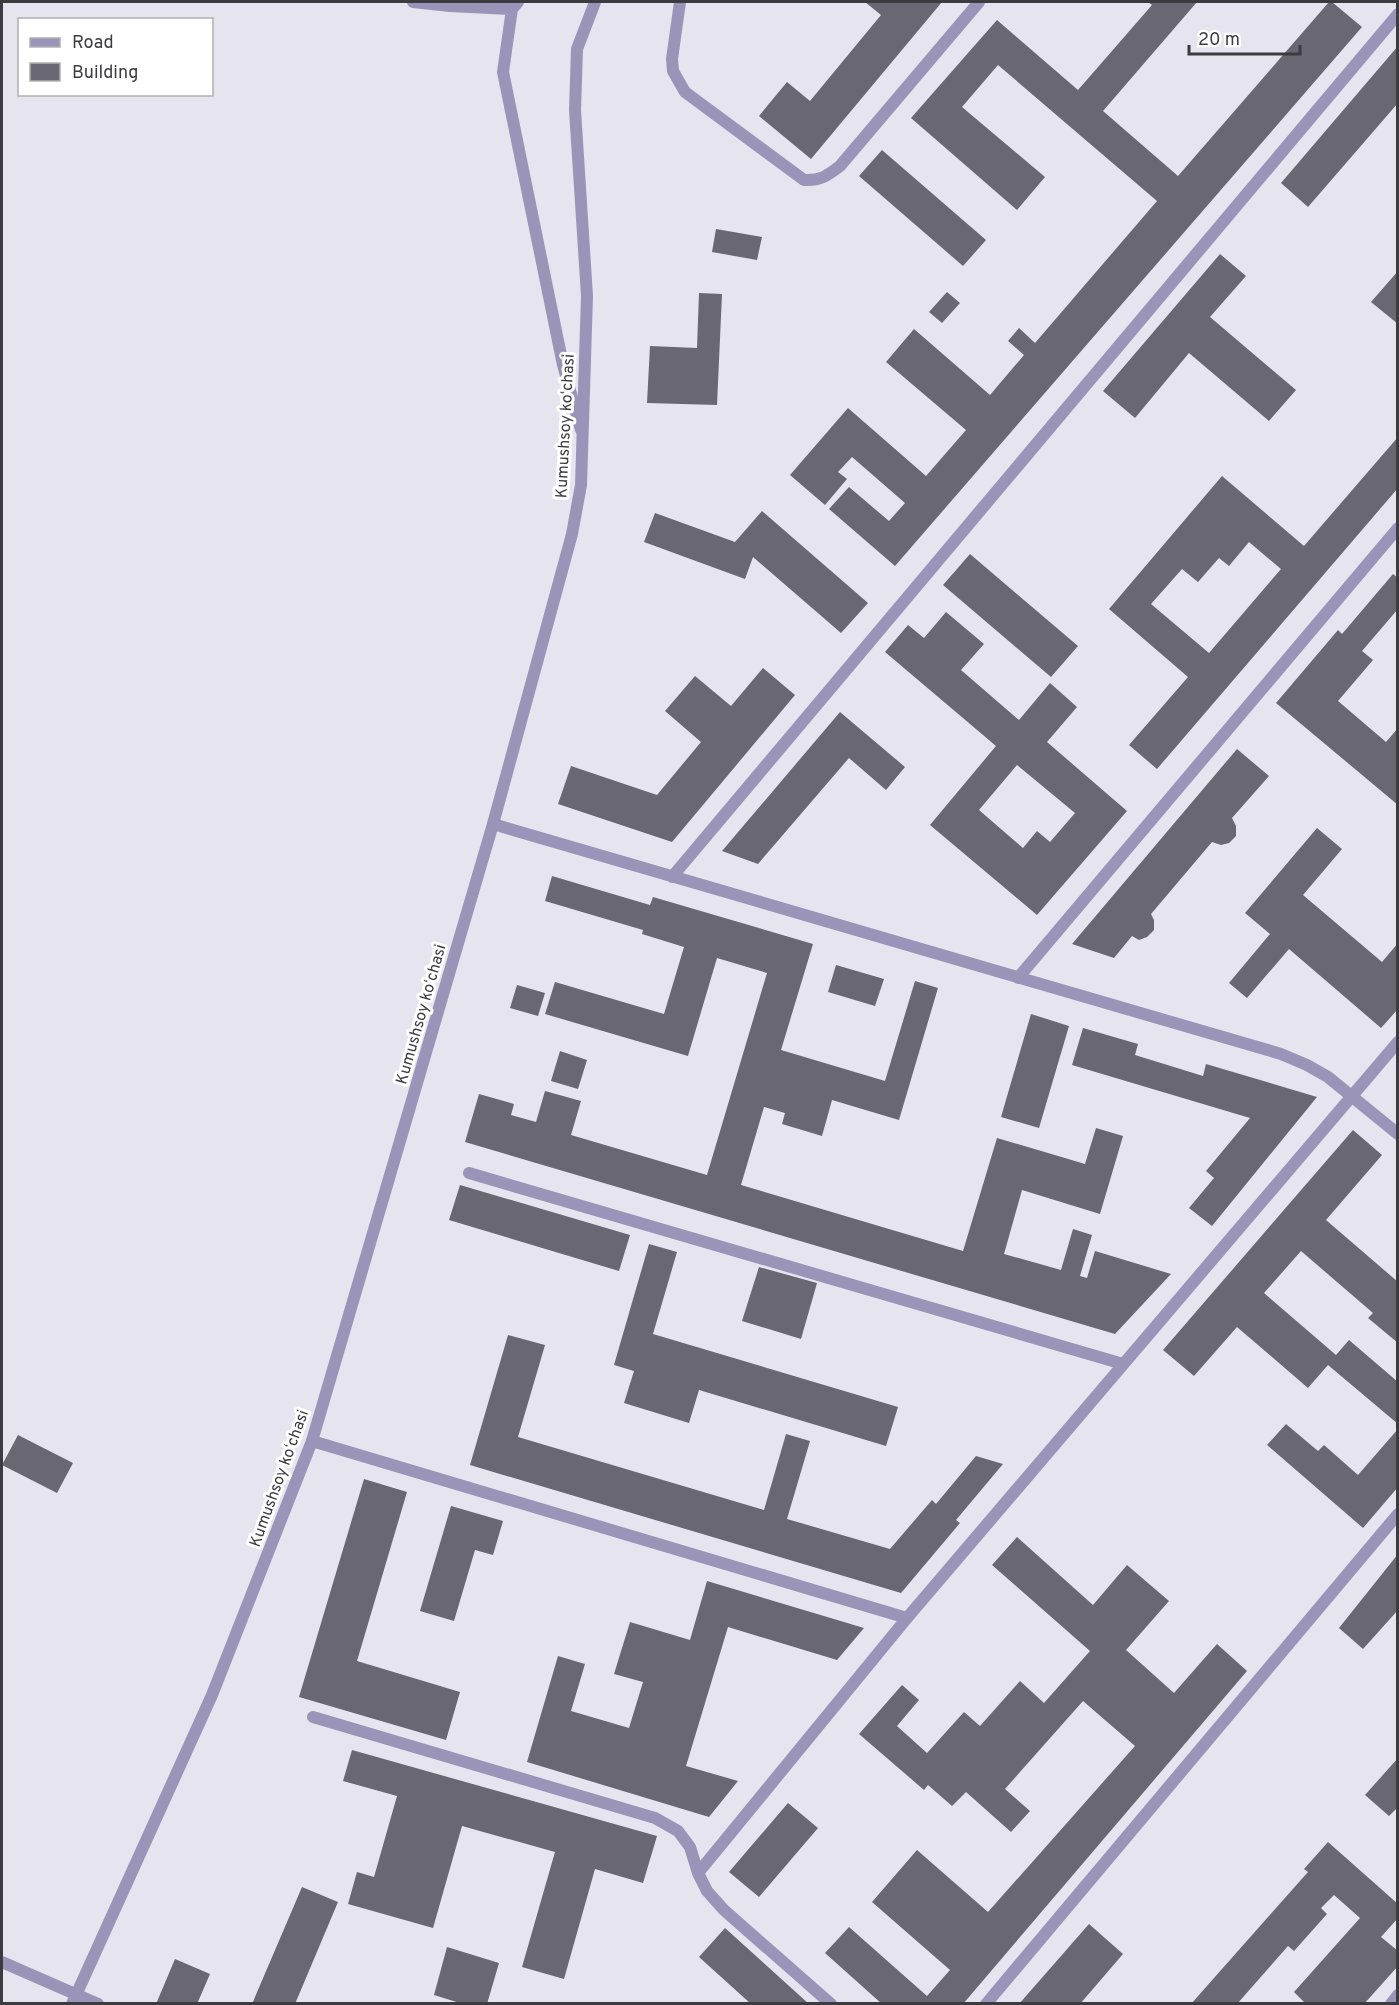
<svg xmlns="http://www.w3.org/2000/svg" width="1399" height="2005" font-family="Overpass,sans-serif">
  <rect width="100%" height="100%" fill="#e5e4ef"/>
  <path fill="#696772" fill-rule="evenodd" d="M865,2H942L811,159L759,116L787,82L810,101L881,15Z
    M1148,2H1197L1103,111L1178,176L1329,2H1332L1362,27L895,566L829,509L849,487L889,521L905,503L852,457L838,472L847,479L825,505L790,475L848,408L926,476L966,430L886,362L914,329L990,395L1024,355L1008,341L1019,328L1035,343L1157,201L998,65L962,107L1045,177L1017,210L911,118L997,20L1078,90L1152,5Z
    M1398,46V103L1308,207L1281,183Z
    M882,150L986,240L963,266L859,176Z
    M716,229L762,237L757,260L712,252Z
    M1220,254L1246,276L1210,317L1296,390L1269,421L1189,353L1135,418L1103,391Z
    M1398,271V324L1371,302Z
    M947,292L960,303L942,323L929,312Z
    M699,293L722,294L717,405L647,403L650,346L697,348Z
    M1398,437V488L1157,769L1129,745L1188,677L1109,609L1222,476L1304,546ZM1249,542L1281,569L1209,653L1151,604L1182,569L1198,582L1219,558L1229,566Z
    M762,511L868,603L841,633L753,557L745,579L644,542L655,513L735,542Z
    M970,554L1078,646L1051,677L943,585Z
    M1393,574L1398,578V609L1362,651L1373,660L1338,701L1386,742L1398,728V805L1276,703L1338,630L1342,634Z
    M946,612L984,644L961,670L1019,720L1050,683L1077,707L1047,742L1127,811L1037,915L930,825L996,746L885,652L908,625L924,638ZM1017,765L1075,813L1050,842L1037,831L1023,848L979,810Z
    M763,668L795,695L672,842L558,804L571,766L657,795L701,742L665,711L695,676L731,706Z
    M840,712L905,767L886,790L849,758L758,864L722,851Z
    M1237,749L1269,776L1232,818L1236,826V836L1229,843L1221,845L1212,842L1151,914L1154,920V930L1147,937L1139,940L1132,936L1114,958L1072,944Z
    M1317,828L1342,849L1303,895L1382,962L1398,943V1009L1381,1028L1289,949L1247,998L1229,983L1270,934L1245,913Z
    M552,876L650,905L653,897L813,944L781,1050L885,1081L915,981L938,988L899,1120L832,1100L822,1136L782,1124L785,1113L764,1107L741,1185L963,1251L997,1138L1085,1164L1096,1128L1123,1136L1100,1214L1022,1190L1004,1254L1061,1270L1073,1229L1092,1235L1080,1276L1087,1278L1095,1251L1171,1274L1115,1334L465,1142L479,1094L514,1104L511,1115L536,1122L545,1091L581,1101L571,1135L707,1175L767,973L717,958L688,1056L545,1014L555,982L664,1014L684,947L642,934L643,930L545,901Z
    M836,965L884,979L875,1006L828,992Z
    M517,985L545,993L538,1016L510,1008Z
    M1031,1014L1069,1026L1039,1128L1001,1117Z
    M1083,1028L1138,1044L1135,1055L1203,1076L1206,1064L1317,1097L1212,1226L1189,1208L1214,1178L1206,1171L1250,1118L1072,1065Z
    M560,1051L587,1060L578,1089L551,1081Z
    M1353,1130L1382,1155L1326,1220L1398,1282L1396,1287L1398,1288V1343L1368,1318L1373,1313L1301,1251L1264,1293L1336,1355L1349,1340L1398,1382V1424L1328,1365L1308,1388L1237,1327L1194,1376L1163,1350Z
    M460,1185L630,1235L619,1271L449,1220Z
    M649,1244L677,1252L653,1334L898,1407L886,1446L699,1390L689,1423L624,1403L634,1371L614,1365Z
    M759,1267L817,1283L801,1339L742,1321Z
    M508,1335L545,1345L518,1437L764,1510L786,1434L810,1441L787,1519L890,1549L932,1500L936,1504L976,1456L1003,1464L956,1520L960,1523L901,1593L470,1465Z
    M1286,1424L1318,1451L1324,1445L1358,1475L1398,1429V1487L1363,1528L1267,1445Z
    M18,1435L73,1463L57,1493L2,1465Z
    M364,1479L407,1492L357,1661L460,1692L446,1740L299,1697Z
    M451,1506L503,1521L493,1555L475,1550L454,1621L420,1611Z
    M1017,1537L1093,1605L1127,1565L1169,1601L1126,1650L1174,1693L1217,1644L1247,1671L963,2004H882L825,1953L849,1927L927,1996L950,1970L872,1902L917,1850L988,1912L1135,1746L1083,1701L1005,1789L1030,1811L1011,1832L966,1792L952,1806L928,1785L924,1790L859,1734L902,1685L919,1700L897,1726L927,1753L964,1712L980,1726L1020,1681L1044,1703L1090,1651L992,1565Z
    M1398,1554V1610L1363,1649L1339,1628Z
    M707,1581L864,1628L837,1660L728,1627L686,1766L738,1781L709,1817L527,1762L558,1656L585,1664L571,1711L629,1728L643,1682L614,1674L630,1622L690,1640Z
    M352,1750L657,1836L643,1883L595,1869L564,1979L522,1967L555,1852L462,1826L433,1928L348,1904L357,1872L374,1877L397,1796L343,1781Z
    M1398,1758V1807L1389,1816L1365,1795Z
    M788,1803L818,1828L759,1897L729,1872Z
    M1328,1842L1398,1904V1918L1381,1937L1398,1951V1966L1364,2004H1306L1294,1992L1360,1918L1334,1895L1321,1908L1327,1914L1294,1951L1288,1946L1237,2004H1191L1308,1872L1304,1869Z
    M302,1887L338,1902L295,2004H252Z
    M1089,1924L1123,1954L1080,2004H1019Z
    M725,1928L809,2004H751L699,1957Z
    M447,1947L499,1963L487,2004H463L434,1995Z
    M175,1959L210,1974L197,2004H156Z"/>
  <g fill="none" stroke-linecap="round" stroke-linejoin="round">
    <path stroke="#9b94b9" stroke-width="12" d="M413,2L450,6L512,9L518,2
      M680,2L672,59L673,71L685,92L804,180C820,181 827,176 840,166L979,2
      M512,9L503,72L563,365L581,430
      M493,824L1281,1054L1307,1065L1328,1077L1398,1134
      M672,877L1398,14
      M1018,978L1398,528
      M469,1173L1123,1364
      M312,1441L907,1618
      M313,1717L655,1818L678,1831L690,1847L698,1873L707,1891L724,1910L831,2004
      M698,1873L907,1618L1398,1042
      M2,1962L98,2004
      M986,2004L1398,1514
      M1391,2004L1398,1995"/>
    <path stroke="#9b94b9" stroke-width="12" d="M72,2004L212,1695L312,1441L493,824L572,534L581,485L587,296L575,110L577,49L595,2"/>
  </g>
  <g text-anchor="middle" stroke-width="6" stroke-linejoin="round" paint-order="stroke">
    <g font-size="16" fill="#3c3b40" stroke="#fff">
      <text transform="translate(564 426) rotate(-87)" y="6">Kumushsoy koʻchasi</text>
      <text transform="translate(420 1014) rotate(-74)" y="6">Kumushsoy koʻchasi</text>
      <text transform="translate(278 1478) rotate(-70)" y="6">Kumushsoy koʻchasi</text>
    </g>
  </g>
  <rect width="1399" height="2005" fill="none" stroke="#3c3b40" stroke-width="6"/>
  <rect x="18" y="18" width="195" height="78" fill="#ffffff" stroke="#b1b1b3" stroke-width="1.5"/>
  <rect x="30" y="38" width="30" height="9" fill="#9b94b9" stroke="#b1b1b3" stroke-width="1.5"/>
  <text x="72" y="48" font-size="18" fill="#3c3b40">Road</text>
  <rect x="30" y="63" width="30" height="18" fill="#696772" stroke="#b1b1b3" stroke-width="1.5"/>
  <text x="72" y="78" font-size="18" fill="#3c3b40">Building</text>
  <path d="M1189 45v9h111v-9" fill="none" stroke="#3c3b40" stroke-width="3"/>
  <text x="1198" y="45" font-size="18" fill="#3c3b40" stroke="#ffffff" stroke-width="4.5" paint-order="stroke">20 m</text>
</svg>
